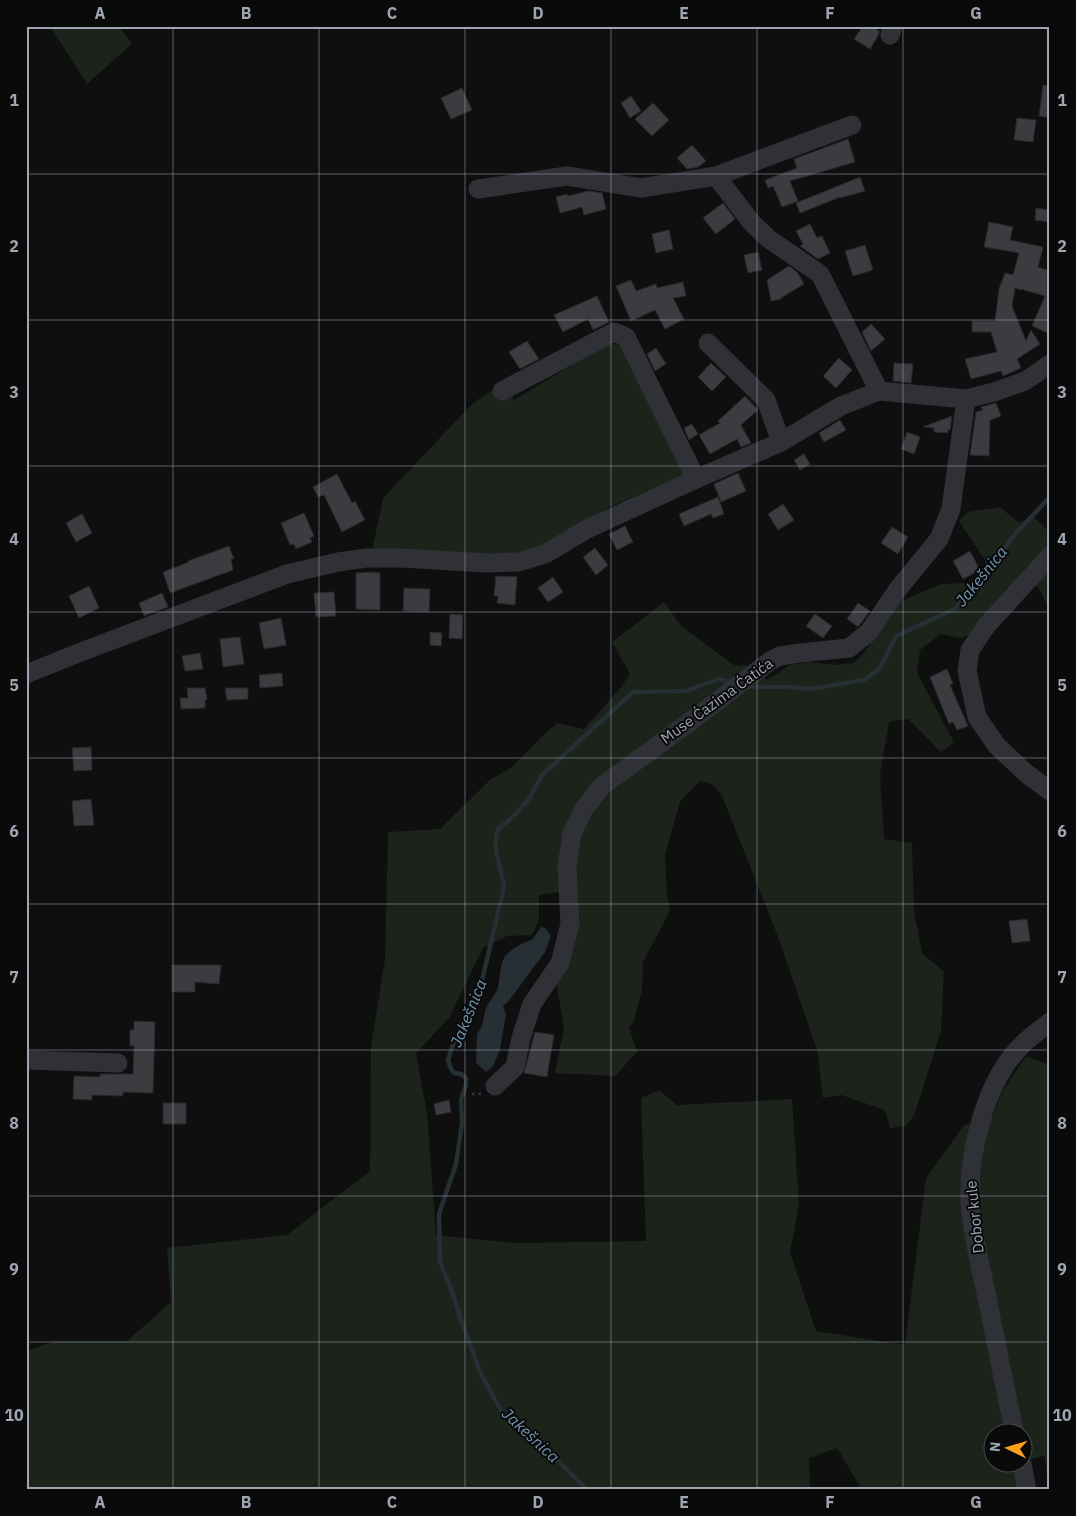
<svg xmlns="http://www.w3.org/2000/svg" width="1076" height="1516" font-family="'IBM Plex Sans',sans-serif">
  <rect width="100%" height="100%" fill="#0f0f10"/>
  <path fill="#1b231b" d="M50,26H119L132,44L87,84Z
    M607,344H620L687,473L610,507L535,550L493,558L372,551L383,498L473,403L504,382L514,400Z
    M1000,507L1019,523L1033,516L1050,533V609L1038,587L1019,579L969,635L960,638L941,634L920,650L917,673L954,742L941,752L908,719L889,722L880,774L884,839L912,843L914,910L922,953L944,972L941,1031L914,1116L905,1126L890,1128L885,1110L841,1095L823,1098L817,1050L777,934L722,796L712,784L700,781L680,802L665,854L667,895L670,911L643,962L642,990L634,1021L629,1027L637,1052L615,1076L555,1073L564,1027L556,982L573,890L539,895V920L532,935L507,936L483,948L449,1018L416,1053L427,1113L436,1235L515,1243L646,1241L641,1098L659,1090L677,1105L792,1099L799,1204L790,1252L816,1331L905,1345L926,1178L964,1125L992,1118L1002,1092L1026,1056L1050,1065V1482L1044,1456L1024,1461V1434H994V1464H1021L1019,1490H862L837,1448L809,1458L810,1490H26V1351L55,1341H127L171,1302L167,1248L287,1235L370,1171L371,1047L385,959L388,832L440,829L490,780L512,767L540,738L557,723L584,729L621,687L630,674L612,642L664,602L681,626L734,665L755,666L767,680L790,665L811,662L835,665L853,663L863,654L899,602L941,584L967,583L985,570V560L959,521L968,512Z"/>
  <path fill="#252f34" d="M541,927L545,928L551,936L545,952L508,1002L503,1006L506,1014L500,1050L493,1066L486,1072L476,1063L477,1034C484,1026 483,1017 486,1008C489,1001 496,995 498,987C500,978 500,968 503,960C507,951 523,942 532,940Z"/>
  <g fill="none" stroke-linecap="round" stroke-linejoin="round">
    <path stroke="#252f34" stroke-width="4.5" d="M747,686L754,687H789L810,689L864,680L880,668L896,636L955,609L983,577L1015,534L1050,497
      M587,1490L536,1438L503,1414L481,1374L461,1320L453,1294L440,1262L439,1214L456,1164L462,1123L461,1100L466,1085V1078L461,1074L454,1073L451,1069L448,1060L452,1047L471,1012L481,985L504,887L495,845L498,829L514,816L529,799L542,775L633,692L686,691L719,679L730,682"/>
  </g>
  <path fill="#3b3c40" stroke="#29292c" d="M863,26H872L879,31V34L870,49L854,39Z
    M1043,85L1050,86V118L1039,116Z
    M462,88L472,110L451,119L441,98Z
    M631,96L641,111L630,118L621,103Z
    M653,103L669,120L652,136L635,119Z
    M1017,118L1036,120L1033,142L1014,140Z
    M848,139L855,162L790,181L798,201L782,207L773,186L768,188L765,180L797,168L794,159Z
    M692,145L706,161L698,167L687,169L677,158Z
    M860,177L865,191L840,198V197L800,213L796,203Z
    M588,191L602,193L606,209L584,215L582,207L560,213L556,197L567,194L568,196Z
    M723,203L735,219L716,234L703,218Z
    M1036,208L1050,210V222L1035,220Z
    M989,222L1013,227L1010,240L1043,247L1038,267L1050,271V334L1032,326L1045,296L1021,289V290L1015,288L1012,306L1026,341L1031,330L1040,344L1017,359L1021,368L1003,376L1001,371L971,379L965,359L997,352L991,332H972V321H995L999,289L1005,273L1013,275L1019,253L984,247Z
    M810,224L817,238L822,236L830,253L818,259L800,246L803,244L796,231Z
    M669,230L673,249L656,253L652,234Z
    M865,245L873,270L853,276L845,251Z
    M758,252L762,270L748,273L744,255Z
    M789,266L797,272L804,284L781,298V299L771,301L767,280Z
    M631,280L636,291L656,284L657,288L683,282L686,296L673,298L684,319L665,329L655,310L631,321L616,286Z
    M597,296L609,322L593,330L588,319L563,332L554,315Z
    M871,324L885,339L871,351L862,332Z
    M527,341L539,359L520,369L509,352Z
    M656,348L666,364L655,371L647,354Z
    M839,358L852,370L836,388L823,376Z
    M711,363L726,377L712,391L698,377Z
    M894,363L913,364L911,383L893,381Z
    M745,396L758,410L741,425L751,443L741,447L737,439L710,454L699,435L720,423L718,421Z
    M996,403L1001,416L990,420L989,456L970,455L976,412L983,410L981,407Z
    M952,416L950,430L948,429V433L934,432V428L923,427Z
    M840,420L846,430L824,442L819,433Z
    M692,424L698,434L689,440L684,428Z
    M907,432L920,437L914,454L901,449Z
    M804,454L810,464L800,470L794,460Z
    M738,473L746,491L721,502L714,484Z
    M337,474L352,503L355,501L365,520L342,532L324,495L318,497L313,487Z
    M718,497L724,514L713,518L711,514L684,526L679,514Z
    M783,504L794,520L778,530L768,514Z
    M304,513L314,536L310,538L312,542L296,549L294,544L290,545L281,523Z
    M82,514L92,533L76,542L66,523Z
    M625,526L633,542L617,550L609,534Z
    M892,527L908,537L898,554L881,543Z
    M229,546L234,559H231L233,570L170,593L163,572L189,562L188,561Z
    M595,548L608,565L596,575L583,557Z
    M970,551L980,570L963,579L953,561Z
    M371,572L380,573V610L356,609V573Z
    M496,576L517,577L515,605L497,603L498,596H494Z
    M553,577L563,592L548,602L538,588Z
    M89,586L99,608L79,618L69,596Z
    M404,588L430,589L429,612L403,611Z
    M334,592L336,616L316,617L314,593Z
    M162,593L168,607L144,616L139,603Z
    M858,603L870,611L858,627L847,619Z
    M450,614L463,615L462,639L449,638Z
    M815,614L832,626L823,638L806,626Z
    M281,618L286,645L264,649L259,623Z
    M430,632L442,633L441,646L430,645Z
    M240,637L244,664L223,667L220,639Z
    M200,653L203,669L185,671L182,656Z
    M947,669L953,684L950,685L968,726L957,730L953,722L949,724L930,677Z
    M282,673L283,686L260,688L259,675Z
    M187,688H205L207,700H205V708L181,709L180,698H188Z
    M225,688H248V699L227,700Z
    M91,747L92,770L74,771L72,748Z
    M91,799L94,825L74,826L72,801Z
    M1027,919L1030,941L1012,943L1009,921Z
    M172,965H221L219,984L195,982V992H172Z
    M134,1021L155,1022L153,1093L123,1092V1096L92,1095V1100L73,1099L74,1076L100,1077V1074H133L134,1046H130V1030H134Z
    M535,1032L554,1035L547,1077L524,1073Z
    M449,1100L451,1112L436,1115L434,1104Z
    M163,1103H186V1124H163Z"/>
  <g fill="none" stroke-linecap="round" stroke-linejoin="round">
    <path stroke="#36383d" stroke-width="2.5" stroke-dasharray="2.5 4" stroke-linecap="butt" d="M472,1094H481"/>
    <path stroke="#303136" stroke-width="19" d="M890,35L893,26
      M716,176L752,223L769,239L820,274L879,391
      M478,189L567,176L641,188L716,176L852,125
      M708,343L766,400L781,442
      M502,391L614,332L626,337L696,479
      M1050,556L987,625L970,650L967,671L977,717L997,746L1027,774L1050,791
      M26,674L86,650L287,574L338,562L366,558H401L487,563L519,562L545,554L587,529L696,479L781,442L841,406L879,391L966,399L994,392L1025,381L1050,364
      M26,1060L118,1063
      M495,1086L515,1067L521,1038L532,1004L560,963L570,924L567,866L572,834L583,810L602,786L691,721L770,661L780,656L800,653L849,648L869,632L898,589L939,539L951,509L966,399
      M1015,1434C1005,1390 997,1346 988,1303C982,1270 972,1236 970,1202C968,1152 986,1079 1023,1044C1031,1036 1041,1029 1050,1022
      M1022,1464L1027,1490"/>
  </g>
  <path fill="none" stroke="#9fa6b2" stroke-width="1" stroke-opacity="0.55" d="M173,26V1490M319,26V1490M465,26V1490M611,26V1490M757,26V1490M903,26V1490M26,174H1050M26,320H1050M26,466H1050M26,612H1050M26,758H1050M26,904H1050M26,1050H1050M26,1196H1050M26,1342H1050"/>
  <g text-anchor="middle" stroke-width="4" stroke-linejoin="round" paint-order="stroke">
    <g font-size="15" fill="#9fa6b2" stroke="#0a0a0b">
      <text transform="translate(717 701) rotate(-36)" y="5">Muse Ćazima Ćatića</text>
      <text transform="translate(975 1217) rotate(-96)" y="5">Dobor kule</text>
    </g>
    <g font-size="16" font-style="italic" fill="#7298b1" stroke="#0a0a0b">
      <text transform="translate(981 576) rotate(-51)" y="6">Jakešnica</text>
      <text transform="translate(468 1013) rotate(-68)" y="6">Jakešnica</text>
      <text transform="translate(531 1435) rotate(43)" y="6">Jakešnica</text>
    </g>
  </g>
  <rect width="1076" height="1516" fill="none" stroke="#0a0a0b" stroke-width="55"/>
  <g transform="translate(1008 1448) rotate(275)"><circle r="24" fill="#0a0a0b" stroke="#46484e"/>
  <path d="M0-4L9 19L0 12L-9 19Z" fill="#fea019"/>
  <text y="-8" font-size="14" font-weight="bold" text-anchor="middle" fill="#9fa6b2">N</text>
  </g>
  <rect x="28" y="28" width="1020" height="1460" fill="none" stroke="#9fa6b2" stroke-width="2"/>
  <g font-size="16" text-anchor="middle" font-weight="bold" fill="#9fa6b2">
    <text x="100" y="19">A</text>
    <text x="246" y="19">B</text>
    <text x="392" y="19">C</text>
    <text x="538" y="19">D</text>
    <text x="684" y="19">E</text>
    <text x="830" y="19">F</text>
    <text x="976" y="19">G</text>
    <text x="14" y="106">1</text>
    <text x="1062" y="106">1</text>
    <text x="14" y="252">2</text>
    <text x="1062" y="252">2</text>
    <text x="14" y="398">3</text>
    <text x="1062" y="398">3</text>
    <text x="14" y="545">4</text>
    <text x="1062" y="545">4</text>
    <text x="14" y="691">5</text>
    <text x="1062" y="691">5</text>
    <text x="14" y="837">6</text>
    <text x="1062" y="837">6</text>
    <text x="14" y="983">7</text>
    <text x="1062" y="983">7</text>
    <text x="14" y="1129">8</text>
    <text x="1062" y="1129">8</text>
    <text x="14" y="1275">9</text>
    <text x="1062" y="1275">9</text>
    <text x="14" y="1421">10</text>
    <text x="1062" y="1421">10</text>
    <text x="100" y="1508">A</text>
    <text x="246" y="1508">B</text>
    <text x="392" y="1508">C</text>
    <text x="538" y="1508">D</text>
    <text x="684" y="1508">E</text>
    <text x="830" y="1508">F</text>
    <text x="976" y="1508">G</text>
  </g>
</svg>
